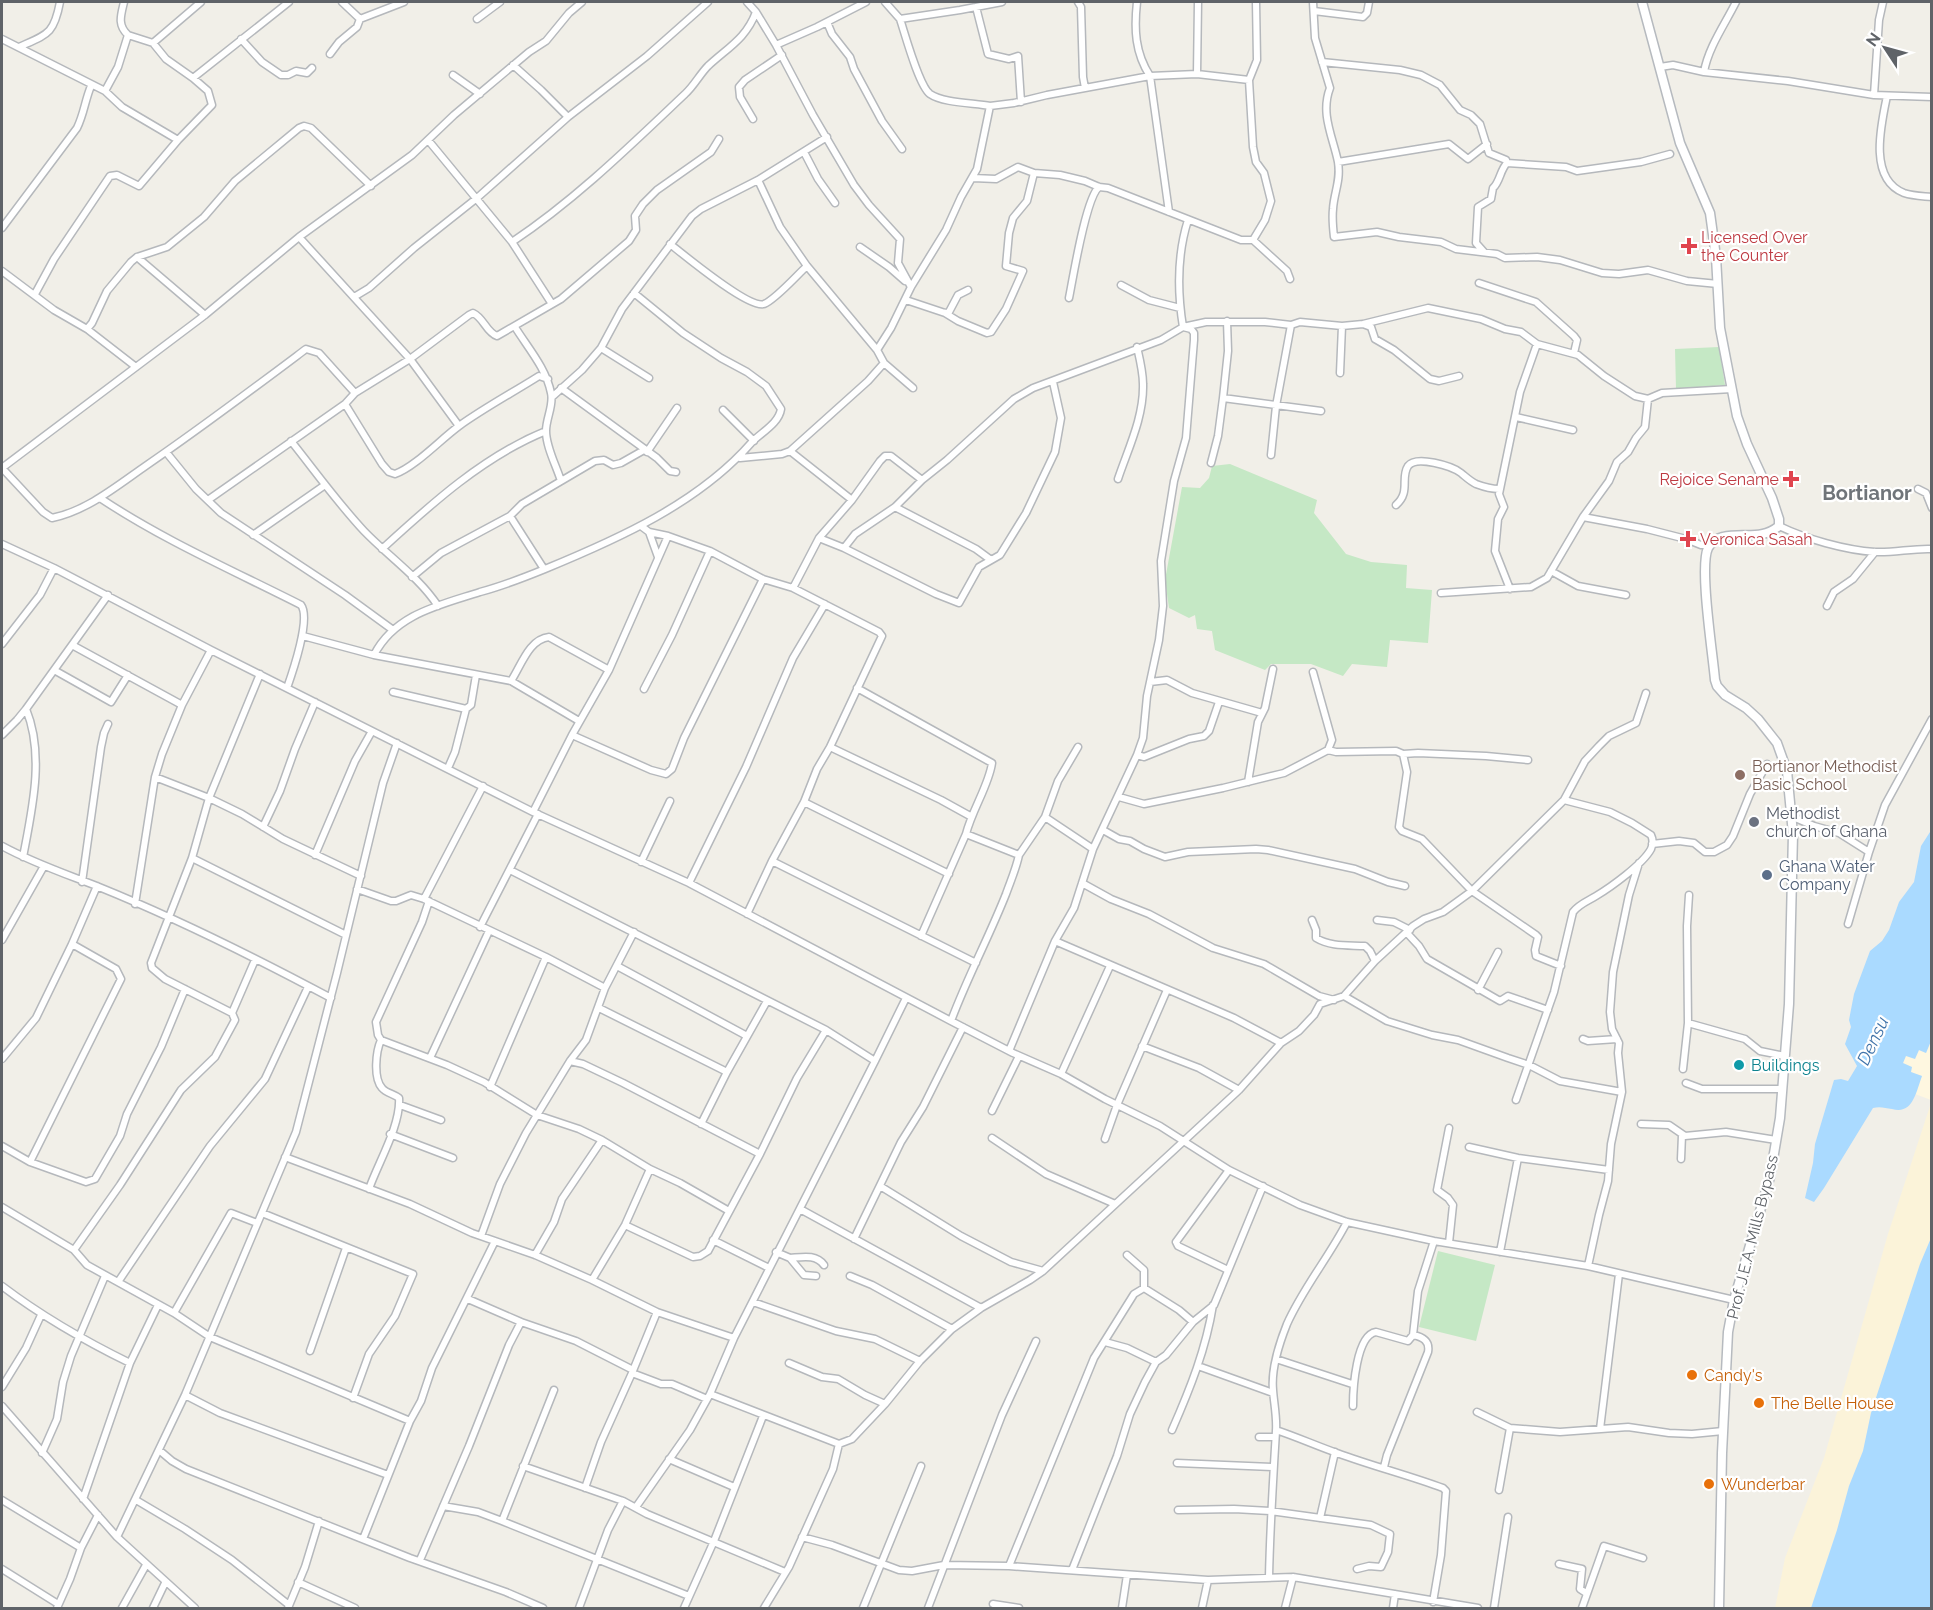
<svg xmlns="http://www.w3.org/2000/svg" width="1933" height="1610" font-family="Raleway,sans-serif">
  <rect width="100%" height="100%" fill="#f1efe8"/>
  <path fill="#fef7e0" d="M1931,1041V1100L1915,1094L1922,1076L1910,1072L1903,1064L1905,1056L1918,1050L1926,1053Z"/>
  <path fill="#c5e8c5" d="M1719,347L1725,385L1676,389L1675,349Z
    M1230,464L1317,500L1314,513L1346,554L1371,562L1407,565L1406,588L1432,590L1428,643L1390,640L1387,667L1352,664L1343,676L1311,664H1271L1265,670L1215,650L1212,631L1197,629L1195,615L1189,618L1169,608L1165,580L1182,487L1200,488L1209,478L1212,466Z
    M1438,1251L1495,1265L1476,1341L1419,1327Z"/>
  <path fill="#fbf3d9" d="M1931,1103V1238L1920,1264L1871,1413L1863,1451L1849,1486L1837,1530L1811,1608H1775L1785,1558L1824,1458L1888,1234Z"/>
  <path fill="#aadaff" d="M1930,832L1931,1041L1926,1053L1919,1050L1915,1059L1906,1056L1903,1063L1912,1067L1911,1072L1922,1076C1916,1092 1913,1115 1892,1109C1885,1108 1880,1106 1873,1108L1824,1188L1814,1202L1805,1198L1813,1163L1815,1144L1834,1080L1841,1079L1848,1081L1857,1066L1845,1044L1851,1027L1849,1020L1854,994L1870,951L1882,941L1889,930L1899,902L1914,882L1921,846Z
    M1931,1238V1608H1811L1837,1530L1849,1486L1863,1451L1871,1413L1920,1264Z"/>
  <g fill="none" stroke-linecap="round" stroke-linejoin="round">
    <defs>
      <path id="street" d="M342,2L360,19L404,2
        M885,2L900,19L960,10L1002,2
        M1078,2L1081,7L1083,77L1085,88
        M1137,2C1134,29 1135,53 1150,76L1169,212
        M1313,2L1315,38L1330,88C1320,114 1333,137 1338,162C1341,181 1334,192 1333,209C1332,218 1333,228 1334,237L1377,232L1399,237L1441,242L1456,249L1497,254L1505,258L1537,257L1560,260L1602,273L1619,274L1648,270L1687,281L1718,284
        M976,7L988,54L1009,59L1018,56L1021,102
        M1314,11L1363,17L1367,13L1369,2
        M756,12L776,45L813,115L854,185L869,205L900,239L898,263L911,287
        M477,19L500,2
        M900,19C905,34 919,86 930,94C943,103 974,103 990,106
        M827,22L832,34L850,57L854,69L882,121L902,149
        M2,39L105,91L122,107L178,140
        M241,39L262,62L281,75H288L296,71L307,73L312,68
        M153,43L201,2
        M776,45L817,27L866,2
        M19,47C48,34 54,34 60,2
        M330,54L339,42L357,27L360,19
        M1322,62L1400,70L1421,75L1440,85L1460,110L1471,115L1480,124L1489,153L1506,160L1507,163C1500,170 1500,182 1493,188L1491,199L1478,207L1476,243L1484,252
        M513,65L541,90L568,117
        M1660,67L1673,65L1704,72L1788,81L1874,95L1932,97
        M1704,72C1708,48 1725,24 1736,2
        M1197,74L1198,2
        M453,75L480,94
        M193,78L289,2
        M105,91L118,67L128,35C117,25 121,15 124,2
        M1874,95L1879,20L1883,2
        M1887,96C1881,125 1868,179 1904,193C1913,196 1922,196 1932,197
        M753,119L740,97L739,87L745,80L782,55
        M428,140L512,242L552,304
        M804,152L818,179L835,203
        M1338,162L1449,144L1468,159L1487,144
        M1507,163L1566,167L1577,171L1641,162L1670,154
        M973,178L996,179L1018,167L1034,173L1060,175L1085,181L1099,187L1108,188L1241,240H1253L1287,271L1290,279
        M758,180L780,227L807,266L877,350L884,363L913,388
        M2,228L77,128C84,114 85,100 91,86
        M299,237L410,359L459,426
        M1253,240L1265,220L1271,201L1264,173L1256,162L1253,147L1249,80L1257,60L1256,2
        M512,242C575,200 630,146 685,94C694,86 700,74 708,66C727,48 746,39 756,12L747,2
        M670,244C684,255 749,309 764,304C775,300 797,275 807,266
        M860,247L889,267L905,281
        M137,257L205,315
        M2,271L54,310L87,329L136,367
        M1479,283L1536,302L1574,336L1577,340L1574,353
        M1121,285L1149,300L1180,308
        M35,294L54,259L110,176L117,175L139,186L178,140L212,105L208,91L193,78L166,59L153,43L128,35
        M354,297L369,288L414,248L477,198L568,117L647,56L708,2
        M1069,298C1073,278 1086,197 1099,187
        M906,300L945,313L949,312L958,295L968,290
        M945,313L958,321L987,333L991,332L1006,309L1023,271L1006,266L1009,233L1013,218L1027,201L1034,173
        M1227,321L1228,351L1223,398L1321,411
        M1363,324L1371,327L1375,339L1394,350L1430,379L1439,381L1459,376
        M515,327C528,348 546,368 551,393C554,405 546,418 546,431C546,447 556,465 561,481
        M87,329L92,323L107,291L131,262L137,257L167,247L204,217L235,181L299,128L304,126L311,128L371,186
        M601,348L649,378
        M877,350L891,328L911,287L946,230L961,197L977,169L990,106L1014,103L1047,95L1150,76L1197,74L1249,80
        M1340,373L1342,326
        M561,388L657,458L670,471L676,472
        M355,393L319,353L306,349C254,388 201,428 147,465C118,485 87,511 52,518L43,512L2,468L205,315L299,237L412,155L454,115L529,52L546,41L569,13L582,2
        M552,397L582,370L601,348L622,309L692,216L701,209L758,180L827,137
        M345,404L382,464L389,472L395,474C415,467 441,439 459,426C484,408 512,393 539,376L548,379
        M723,410L754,441
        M1516,417L1573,430
        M291,441C315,471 337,502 364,531C388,556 419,577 438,606
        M790,451L852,500
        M166,452L196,489L221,513L345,595L393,630
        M647,452L677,408
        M1271,455L1276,406L1291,325
        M740,458L782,454L790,451L868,381L884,363
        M1211,463L1218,436L1223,398
        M1118,479C1128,449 1144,417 1143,384C1143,372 1140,360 1137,347
        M1918,489L1926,493L1932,508
        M100,498C163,540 234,571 301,605C311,618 293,671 287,688
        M208,500L345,404L355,393L410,359L469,315L473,313C484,318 486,332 497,336L561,299L629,241L636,230L635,216L643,204L657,190L711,152L719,139
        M1396,505C1411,492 1400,478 1408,466C1416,455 1452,466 1461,473C1466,477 1470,481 1476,484C1484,487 1491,489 1499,489
        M895,507L976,549L991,560
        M510,516L544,569
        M1583,517L1647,529L1686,539L1701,545H1709
        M641,526L649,532L668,536L710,551L763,579L793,588L879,632L882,636L830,747L817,769L804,802L772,861L747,914
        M1779,526C1806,539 1845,550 1875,552C1894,553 1913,548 1932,549
        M649,532L658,557
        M253,535L325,485
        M819,538L844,548L936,594L959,603L979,567L1000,555L1026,513L1055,452L1061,418L1053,382
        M2,544L54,568L211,650L533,812L689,883L951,1021L1013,1053L1061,1074L1105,1099L1160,1126L1229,1170L1300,1205L1347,1222L1434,1241L1588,1266L1734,1300
        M844,548L855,534L895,507L922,480L947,460L1014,399L1033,388L1161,340L1183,327L1206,322H1265L1291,325L1300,322L1342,326L1363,324L1428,308L1481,319L1505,329L1521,332L1537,344L1578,355L1604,376L1635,396L1648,399L1662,393L1732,389
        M382,549C431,504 484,456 546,431
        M1551,571L1578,586L1626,595
        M412,577L441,553L510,516L522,504L595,461L604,460L613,465L621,463L644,450
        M793,588L819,538L852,500L880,461L885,456H891L922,480
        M1510,589L1495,551L1498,519L1504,507L1499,494L1520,392L1537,344
        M1441,593L1531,587L1547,578L1583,517L1609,481L1617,462L1628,452L1636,438L1645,427L1648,399
        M1827,606L1834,592L1853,579L1875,552
        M303,636L374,655L511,681L579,721
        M2,644L40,595L54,568
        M72,645L182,705
        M374,655C395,614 440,605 480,592C502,586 523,578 545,569C618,539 699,503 752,442C762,432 779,423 781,409L766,386L747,372L721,358L683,333L634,293
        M54,670L111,702L128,675
        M1313,672L1332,740L1328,750
        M511,681C521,666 529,639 549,637L609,670
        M1150,682L1167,680L1192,693L1262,713
        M857,688L992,763C989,785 972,810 966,834L921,936
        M644,689L672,635L710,551
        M393,692L466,709
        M2,735L17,720L26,709
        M572,735L651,770L666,774L672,769L684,738L763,579
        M830,747L941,800L970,816
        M1403,754L1418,753L1486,756L1528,760
        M1137,755L1143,738L1147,696L1159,640L1163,606L1161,561L1174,481L1186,438L1194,340V333L1191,329L1183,327C1177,290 1177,255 1188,220
        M448,768L455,752L466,709L471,705L476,675
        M155,777L209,798L242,814L283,839L361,876
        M1248,782L1258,722L1265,708L1273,669
        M1119,797L1144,804L1223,788L1284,773L1328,750L1336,752L1396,751L1403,754L1407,772L1399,827L1402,831L1422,839L1472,891L1536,935L1538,937L1535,950L1536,956L1561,966
        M804,802L949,874
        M533,812L572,735L609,670L668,536
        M1045,817L1093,849
        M1793,817L1814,826L1839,833L1869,852L1885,805L1932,719
        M263,827L280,791L295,749L315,702
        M1103,830L1119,839L1130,841L1144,849L1165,857L1188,852L1256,849L1268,850L1355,869L1388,882L1405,886
        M966,834L1019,855L1045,817L1058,781L1078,747
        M1652,844L1679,841L1694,843L1705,852H1714L1727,845L1733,836L1750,794L1767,764
        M2,846C33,863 66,874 99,887C178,919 256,958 331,998
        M315,855L355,761L372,731
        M23,857C32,810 45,755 26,709L108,595
        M192,858L346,935
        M772,861L976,963
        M641,862L670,801
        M510,870L826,1030L875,1061
        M82,882L101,747L104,733L108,724
        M689,883L746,767L793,658L825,604
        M1082,883L1111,899L1149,914L1213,948L1264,964L1319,996L1334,1000
        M357,889L391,901H396L411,895L424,899L546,957L605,988
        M424,899L483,786
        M429,901L422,922L376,1022L378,1035L381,1040L447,1065L484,1082L537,1115L579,1129L602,1140L650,1169L680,1183L729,1211
        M135,904L155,777L162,754L182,705L211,650
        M1312,920L1316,930V938C1331,947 1348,945 1365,946L1370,951L1375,961
        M1377,920L1394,922L1410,930
        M1848,924L1869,852
        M480,927L538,814
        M1407,933L1419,946L1427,959L1500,1001L1508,996L1548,1010
        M2,940L44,866
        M1055,941L1234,1018L1281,1043
        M617,966L747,1036
        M1478,990L1498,952
        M1344,996L1387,1021L1432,1035L1458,1040L1508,1058L1529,1065L1560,1081L1622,1092
        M599,1008L727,1072
        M232,1013L255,960
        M951,1021C967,978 989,937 1006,894C1011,880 1016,869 1019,855
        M1688,1023L1745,1039L1760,1051L1785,1056
        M1583,1039L1588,1041L1617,1039
        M1142,1046L1199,1068L1239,1090
        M1009,1051L1055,941L1074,908L1093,849L1137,755L1144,757L1189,739L1204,736L1209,731L1219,702
        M430,1058L489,931
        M2,1059L36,1018L72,944
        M570,1061L583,1064L623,1083L760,1154
        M1683,1069L1688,1023L1687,926L1689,895
        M1061,1074L1110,966
        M1686,1083L1702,1089H1782
        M490,1087L546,957
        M1516,1100L1554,992L1573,912C1579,904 1588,901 1596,896C1611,887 1643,864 1651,849C1653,844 1653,839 1651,835L1632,823L1610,812L1564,800
        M400,1105L441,1120
        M992,1111L1019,1056
        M701,1124L727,1072L767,1001
        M1641,1124L1669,1125L1685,1136L1726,1132L1776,1140
        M390,1134L453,1158
        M992,1138L1046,1174L1115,1204
        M1105,1139L1117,1105L1167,990
        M2,1146L30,1162L86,1182L95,1179L120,1136L127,1114L161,1047L185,989
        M1469,1147L1518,1158L1609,1170
        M285,1157L410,1204L472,1233L535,1255L592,1280L657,1312L734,1338
        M1681,1159L1682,1135
        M30,1162L121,979L116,969L72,944L97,886
        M880,1186L961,1236L1011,1262L1043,1271
        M369,1189C378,1163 401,1125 399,1098C394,1094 386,1093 382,1088C373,1078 376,1051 381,1040
        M2,1207L74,1250L87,1265L174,1313L210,1337L410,1421
        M800,1209L981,1308
        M262,1213L413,1274L395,1316L369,1354L353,1398
        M625,1225L693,1257L700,1256L708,1251L760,1154L797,1078L826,1030
        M481,1236L500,1184L526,1133L570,1061L586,1040L605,988L634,932
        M854,1239L901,1142L923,1107L963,1027
        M713,1240L769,1268
        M1449,1243L1453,1205L1448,1198L1437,1190L1449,1128
        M74,1250L120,1185L181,1090L215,1057L235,1020L232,1013L165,979L152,968L151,963L192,858L209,798L260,674
        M776,1252L790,1258L804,1275L816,1276
        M1500,1252L1518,1158
        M535,1255L554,1222L562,1199L602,1140
        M1127,1255L1144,1270V1288
        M790,1258C803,1257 816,1254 824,1265
        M1588,1266L1599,1215L1608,1181L1611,1144L1622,1092L1618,1053L1619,1043L1612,1029L1610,1012L1613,972L1629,895L1639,863
        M1228,1270L1178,1246L1176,1242L1229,1170
        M850,1276L872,1285L952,1329
        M592,1280L625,1225L650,1169
        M118,1282L210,1146L265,1079L308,987
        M2,1286C43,1317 83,1340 130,1363
        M468,1299L521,1322L576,1341L633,1370
        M753,1302L836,1331L875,1339L920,1361
        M174,1313L231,1213L257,1223
        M1105,1342L1127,1348L1156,1362
        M310,1351L346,1248
        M1276,1359L1352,1384
        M789,1363L822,1377L838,1379L865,1395L885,1404
        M1198,1366L1273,1393
        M632,1373L661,1384H672L707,1399
        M2,1387L26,1348L41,1315
        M710,1394L839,1444L852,1439L885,1404L920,1361L952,1329L981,1308L1030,1280L1043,1271L1239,1090L1281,1043L1299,1031L1314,1015L1320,1004L1344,996L1375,961L1413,926L1424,919L1443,912L1472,891L1564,800L1585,761L1599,746L1609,736L1636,723L1646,693
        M185,1395L220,1413L388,1475
        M2,1406L117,1537L195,1608
        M1353,1406C1353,1389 1356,1335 1376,1332L1408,1341L1413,1335L1418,1291L1434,1241
        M1477,1412L1510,1428L1560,1432L1628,1427L1669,1433L1692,1434L1723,1431
        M1600,1429L1619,1274
        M1172,1430C1190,1389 1206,1349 1213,1305
        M1276,1430C1297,1437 1317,1446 1337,1453C1372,1466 1408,1475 1443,1488L1446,1491L1441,1555L1433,1602
        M1259,1437H1275
        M159,1450L172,1461L186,1469L410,1558L506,1592L543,1608
        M42,1453L57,1419L63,1382L71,1356L105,1276
        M669,1459L734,1487
        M1177,1463L1273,1467
        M523,1466L623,1501L647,1514L785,1572
        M1384,1467L1387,1455L1428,1352C1430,1341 1423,1337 1413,1335
        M585,1488L601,1442L632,1373L657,1312
        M1499,1490L1510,1428
        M83,1499L130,1363L158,1305
        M2,1500L81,1548
        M136,1500L185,1529L232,1560L289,1605
        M443,1506L478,1512L502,1521L689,1596
        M636,1507L690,1430L710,1394L734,1338L875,1061L906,998
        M1178,1510L1234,1509L1270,1511L1371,1525L1390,1534L1388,1552L1381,1567L1369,1566L1357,1569
        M1320,1518L1335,1452
        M502,1521L554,1390
        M117,1537L185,1395L296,1132L337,973L383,783L397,743
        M802,1537L832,1545L899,1570L912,1571L944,1565L1009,1566L1208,1580L1293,1577L1478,1608
        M363,1539L410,1421L421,1401L432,1368L495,1241
        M420,1560L469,1446L509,1345L521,1322
        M1559,1564L1582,1569L1580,1589L1586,1593
        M1009,1566L1094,1358L1134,1294L1144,1288L1179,1310L1193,1322
        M2,1569L58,1604
        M1072,1570L1117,1456L1130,1414L1145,1382L1156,1362L1166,1355L1193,1322L1214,1305L1263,1186
        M1269,1577C1270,1528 1273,1480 1276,1431C1277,1417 1274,1404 1273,1390C1271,1369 1279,1344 1287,1324C1303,1288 1329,1257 1347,1222
        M298,1582L355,1608
        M993,1604L1019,1608
        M57,1608L70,1579L81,1548L98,1515
        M122,1608L146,1565
        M153,1608L165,1583
        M288,1608L305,1567L319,1521
        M579,1608L608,1530L623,1501
        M684,1608L714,1541L763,1416
        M764,1608L789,1567L833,1469L839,1444
        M863,1608L921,1466
        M928,1608L1002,1415L1036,1341
        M1122,1608L1127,1575
        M1202,1608L1208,1580
        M1285,1608L1293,1577
        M1393,1608L1395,1594
        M1494,1608L1508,1517
        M1582,1608L1604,1546L1643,1558"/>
      <path id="secondary" d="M1642,2L1680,143L1710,213L1716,257L1720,328L1737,416L1747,444L1772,498L1779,519V526C1761,541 1743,532 1723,537C1717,538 1711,543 1708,548C1699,567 1713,655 1715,680L1717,686L1725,695L1746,708L1758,719L1777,743L1787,771L1793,834L1789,1004L1780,1118L1770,1177L1734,1300L1728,1332L1722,1453L1719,1608"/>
    </defs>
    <use href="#street" stroke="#b5b8bc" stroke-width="9"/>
    <use href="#secondary" stroke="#b6babf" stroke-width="11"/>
    <use href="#street" stroke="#fff" stroke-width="6"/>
    <use href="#secondary" stroke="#fff" stroke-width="8"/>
  </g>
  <g fill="#e0444e" stroke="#fff" stroke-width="2">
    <path d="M1686 237h6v6h6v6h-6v6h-6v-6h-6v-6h6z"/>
    <path d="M1788 470h6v6h6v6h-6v6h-6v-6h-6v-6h6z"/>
    <path d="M1685 530h6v6h6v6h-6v6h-6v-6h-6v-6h6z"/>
  </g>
  <circle fill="#8d6e63" stroke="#fff" stroke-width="2" cx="1740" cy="775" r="6"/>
  <circle fill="#6b7280" stroke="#fff" stroke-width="2" cx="1754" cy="822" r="6"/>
  <circle fill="#5c6f8a" stroke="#fff" stroke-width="2" cx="1767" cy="875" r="6"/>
  <circle fill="#0f9aa8" stroke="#fff" stroke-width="2" cx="1739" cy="1065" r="6"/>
  <g fill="#e8710a" stroke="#fff" stroke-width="2">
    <circle cx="1692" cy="1375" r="6"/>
    <circle cx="1759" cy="1403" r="6"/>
    <circle cx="1709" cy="1484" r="6"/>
  </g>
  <g text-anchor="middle" stroke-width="4.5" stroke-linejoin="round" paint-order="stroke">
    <g font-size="16" fill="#be3a42" stroke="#fff" text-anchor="start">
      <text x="1701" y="243">Licensed Over<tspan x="1701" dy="18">the Counter</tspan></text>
      <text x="1779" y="485" text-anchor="end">Rejoice Sename</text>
      <text x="1700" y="545">Veronica Sasah</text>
    </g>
    <g font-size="16" fill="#785e54" stroke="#fff" text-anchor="start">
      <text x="1752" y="772">Bortianor Methodist<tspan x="1752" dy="18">Basic School</tspan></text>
    </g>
    <g font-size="16" fill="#5b616d" stroke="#fff" text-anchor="start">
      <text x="1766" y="819">Methodist<tspan x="1766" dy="18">church of Ghana</tspan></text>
    </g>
    <g font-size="16" fill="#4e5e75" stroke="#fff" text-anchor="start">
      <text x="1779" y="872">Ghana Water<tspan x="1779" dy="18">Company</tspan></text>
    </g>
    <g font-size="16" fill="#0d838f" stroke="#fff" text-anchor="start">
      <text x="1751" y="1071">Buildings</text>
    </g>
    <g font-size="16" fill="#5f6368" stroke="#fff">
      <text transform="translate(1752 1237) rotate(-76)" y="6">Prof. J.E.A. Mills Bypass</text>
    </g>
    <g font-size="16" fill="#c56008" stroke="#fff" text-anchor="start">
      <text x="1704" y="1381">Candy's</text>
      <text x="1771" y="1409">The Belle House</text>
      <text x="1721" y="1490">Wunderbar</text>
    </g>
    <g font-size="18" font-style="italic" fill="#4174aa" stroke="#fff">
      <text transform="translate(1873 1041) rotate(-65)" y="6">Densu</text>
    </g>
    <g font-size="20" font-weight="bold" fill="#70757a" stroke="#fff">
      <text x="1867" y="500">Bortianor</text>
    </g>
  </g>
  <rect width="1933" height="1610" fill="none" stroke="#5f6368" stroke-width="6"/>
  <g transform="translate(1885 48) rotate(306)" stroke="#ffffff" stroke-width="4.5" paint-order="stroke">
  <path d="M0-4.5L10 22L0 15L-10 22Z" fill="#5f6368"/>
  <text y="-9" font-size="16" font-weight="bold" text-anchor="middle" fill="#5f6368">N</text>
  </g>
</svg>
